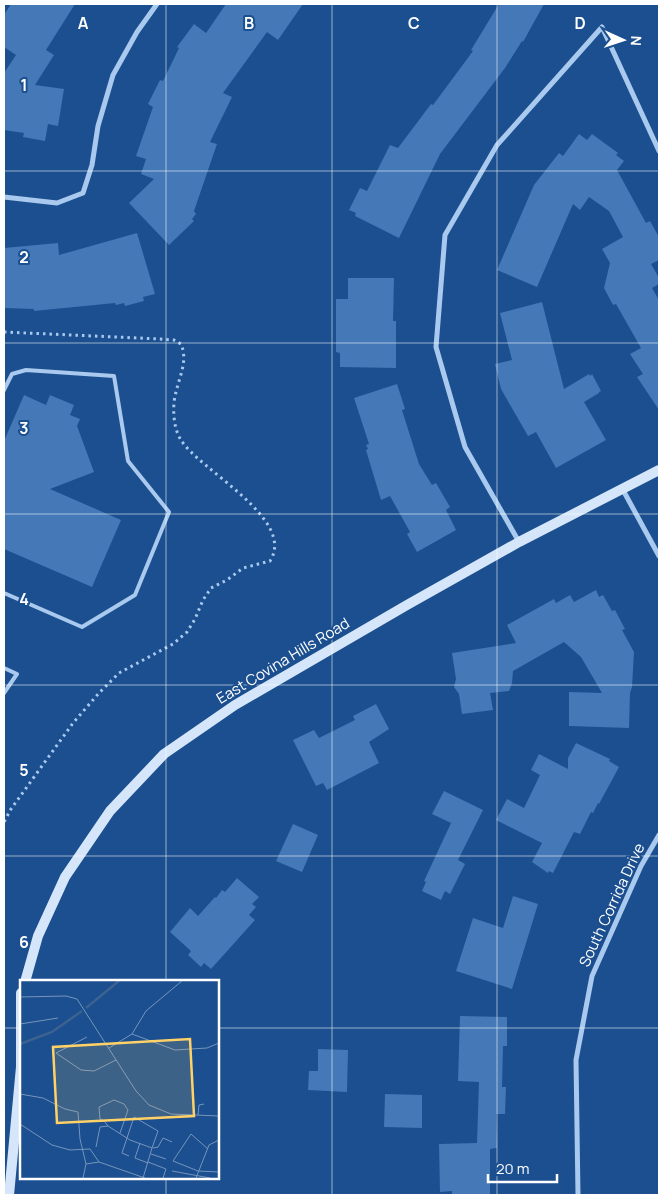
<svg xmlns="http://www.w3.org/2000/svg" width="663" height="1199" font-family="Manrope,sans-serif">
  <rect width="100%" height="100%" fill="#1b4f8f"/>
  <path fill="#4478b7" d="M11,4H75L46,50L54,55L35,85L64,89L58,126L48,124L45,141L23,137L24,133L4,130V73L16,55L4,47V15Z
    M226,4H303L278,40L267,32L223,93L232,97L210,142L217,144L194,211L196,214L192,219L194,221L169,245L129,203L154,179L141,174L146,159L136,156L153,107L148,104L160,80L163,81L179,48L177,47L194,24L206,33Z
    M499,4H544L523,42L522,41L505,68L440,154L399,238L355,216L356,213L349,210L360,188L367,191L390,145L398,148L431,104L433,105L473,51L471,50Z
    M579,134L587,140L592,134L618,153L616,155L624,161L617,170L646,223L650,221L659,237V260L651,264L659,278V284L652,288L659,300V410L637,377L643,374L630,354L641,348L616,304L613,305L604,288L610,263L602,249L623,237L609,211L589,197L580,210L573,204L537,287L497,270L534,185L559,153L563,156Z
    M137,233L155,294L143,297L144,301L125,306L124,303L116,305L115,303L34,311V309L4,308V248L58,243L59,255Z
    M348,278H394L393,321H396V368L340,367V353L336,352V299H348Z
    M542,302L564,389L589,374L590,376L592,374L601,391L599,392V393L584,402L606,440L556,468L536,432L528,436L501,389L495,364L512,360L500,313Z
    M397,384L405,409L402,410L419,464L432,485L436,483L450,507L446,510L456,530L417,552L407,534L410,532L390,496L381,500L366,450L368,449L366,445L369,444L354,398Z
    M24,395L46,405L50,395L74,405L70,415L80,419L77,426L94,472L50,489L121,520L92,587L4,549V441Z
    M596,590L599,597L603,595L612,611L615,610L625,629L622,630L634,652L632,687L630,693L629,728L569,726V692L602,693L581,657L564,642L513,671L512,683L509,691L490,693L493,710L462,714L459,694L454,687L456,679L452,653L516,643L507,625L554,599L556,603L570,595L574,602Z
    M376,704L389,729L369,742L379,763L327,790L323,783L316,786L293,740L314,730L319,738L355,720L353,716Z
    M576,743L610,759L609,761L619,767L599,804L598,803L593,813L591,812L580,834L574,832L553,873L549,871L548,873L532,862L542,843L496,820L507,799L524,808L540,775L531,770L539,754L568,769V758Z
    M444,791L483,810L458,860L465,864L450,894L445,891L441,900L422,891L426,882L424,881L451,823L432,814Z
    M293,824L318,835L302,872L276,861Z
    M237,878L259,897L252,904L256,907L249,915L255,920L211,969L204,963L201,967L188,955L191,951L170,932L190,908L198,916L215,897L216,898L222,890L225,892Z
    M513,896L538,904L512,989L456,971L473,918L503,928Z
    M460,1016L507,1017V1046H503L502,1087H506L505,1114H496L497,1148L490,1149V1195H452V1191L440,1192L439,1144L477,1143L479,1082L458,1081Z
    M318,1049L348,1050L347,1092L308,1090L309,1071H318Z
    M385,1094L422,1095V1128L384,1127Z"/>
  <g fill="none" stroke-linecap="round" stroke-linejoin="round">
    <path stroke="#a9c9ee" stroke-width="3" stroke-dasharray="2.5 4" stroke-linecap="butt" d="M4,332L160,339L174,340L181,344C188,360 180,375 176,392C172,406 173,428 181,440C199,470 297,519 270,561L243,568L227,580L211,588L203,600L195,619L187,632L173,644L119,673L99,693L73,723L11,809L4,822"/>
    <path stroke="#a9c9ee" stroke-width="4" d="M4,390L12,374L26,370L114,376L128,461L169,512L135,595L82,627L4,593
      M4,668L17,674L4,693"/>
    <path stroke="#a9c9ee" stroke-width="5" d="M4,197L57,203L83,193L92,165L98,126L113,75L137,32L157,4
      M623,490L659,556
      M519,542L465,447L436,347L445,235L497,145L602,27L659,151
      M578,1195L576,1060L592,976L641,866L659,835"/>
    <path stroke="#d6e6fa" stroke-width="10" d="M25,982L38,936L65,877L110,811L164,754L235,705L407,605L519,542L659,470
      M9,1195L21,1067V993"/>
  </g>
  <path fill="none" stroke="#fff" stroke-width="1" stroke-opacity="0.55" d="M166,4V982M332,4V1195M497,4V1195M4,171H659M4,343H659M4,514H659M4,685H659M4,856H659M4,1028H21M218,1028H659M166,1178V1195"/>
  <g text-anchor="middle" stroke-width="4" stroke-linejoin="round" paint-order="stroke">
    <g font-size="15" fill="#fff" stroke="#1b4f8f">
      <text transform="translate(283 661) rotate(-31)" y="5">East Covina Hills Road</text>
      <text transform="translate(612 905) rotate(-65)" y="5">South Corrida Drive</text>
    </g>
  </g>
  <g transform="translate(20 980)">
    <rect width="199" height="199" fill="#1b4f8f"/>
    <path fill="none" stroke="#3c6290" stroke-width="2.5" d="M66,28L100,0M0,64L32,52L62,31"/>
    <path fill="none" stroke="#7695bc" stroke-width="1" d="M0,17L46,16L57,19L116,111L129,125L151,134L199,136M0,44L38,38M112,54L155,70L187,68L199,63M67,57L36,73L61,90L74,91L96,80M89,68L112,54L126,31L163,0M0,114L23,118L45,129L58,132L60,159L66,184L63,198M178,135L179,125L184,124M0,144L32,165L50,170L70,169L79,182M100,153L108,130L104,124L94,120L79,127L80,139L84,141L88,146L110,160L132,168L123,198M120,163L115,178L128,183M76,167L80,147L88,146M133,168L138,167L143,158L152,162M188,169L171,154L153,181L178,191L199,192M131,174L146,179M109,176L102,173L114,137L138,151L132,168M128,182L146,189L143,198M66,184L79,182L125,198M152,191L190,198M176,198L189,165L199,160"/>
    <path fill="#ffd166" fill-opacity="0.15" stroke="#ffd166" stroke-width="2.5" d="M170,59L174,136L37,143L33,67Z"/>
    <rect width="199" height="199" fill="none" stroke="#fff" stroke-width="2.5"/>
  </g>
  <g font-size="16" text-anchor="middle" font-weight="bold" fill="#fff" stroke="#1b4f8f" stroke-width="4" stroke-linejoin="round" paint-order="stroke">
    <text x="83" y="29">A</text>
    <text x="249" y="29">B</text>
    <text x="414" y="29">C</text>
    <text x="580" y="29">D</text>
    <text x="24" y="91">1</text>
    <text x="24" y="263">2</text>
    <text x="24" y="434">3</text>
    <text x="24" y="605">4</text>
    <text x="24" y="776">5</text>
    <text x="24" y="948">6</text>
  </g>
  <rect width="663" height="1199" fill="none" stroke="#ffffff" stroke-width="10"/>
  <g transform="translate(623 40) rotate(93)" stroke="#1b4f8f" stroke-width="4" paint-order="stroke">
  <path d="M0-4L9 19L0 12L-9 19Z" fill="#ffffff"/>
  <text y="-8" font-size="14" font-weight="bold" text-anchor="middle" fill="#ffffff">N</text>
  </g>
  <path d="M488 1174v8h69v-8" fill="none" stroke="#ffffff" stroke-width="2.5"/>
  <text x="496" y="1174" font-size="15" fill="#ffffff" stroke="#1b4f8f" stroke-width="4" paint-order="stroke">20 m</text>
</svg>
